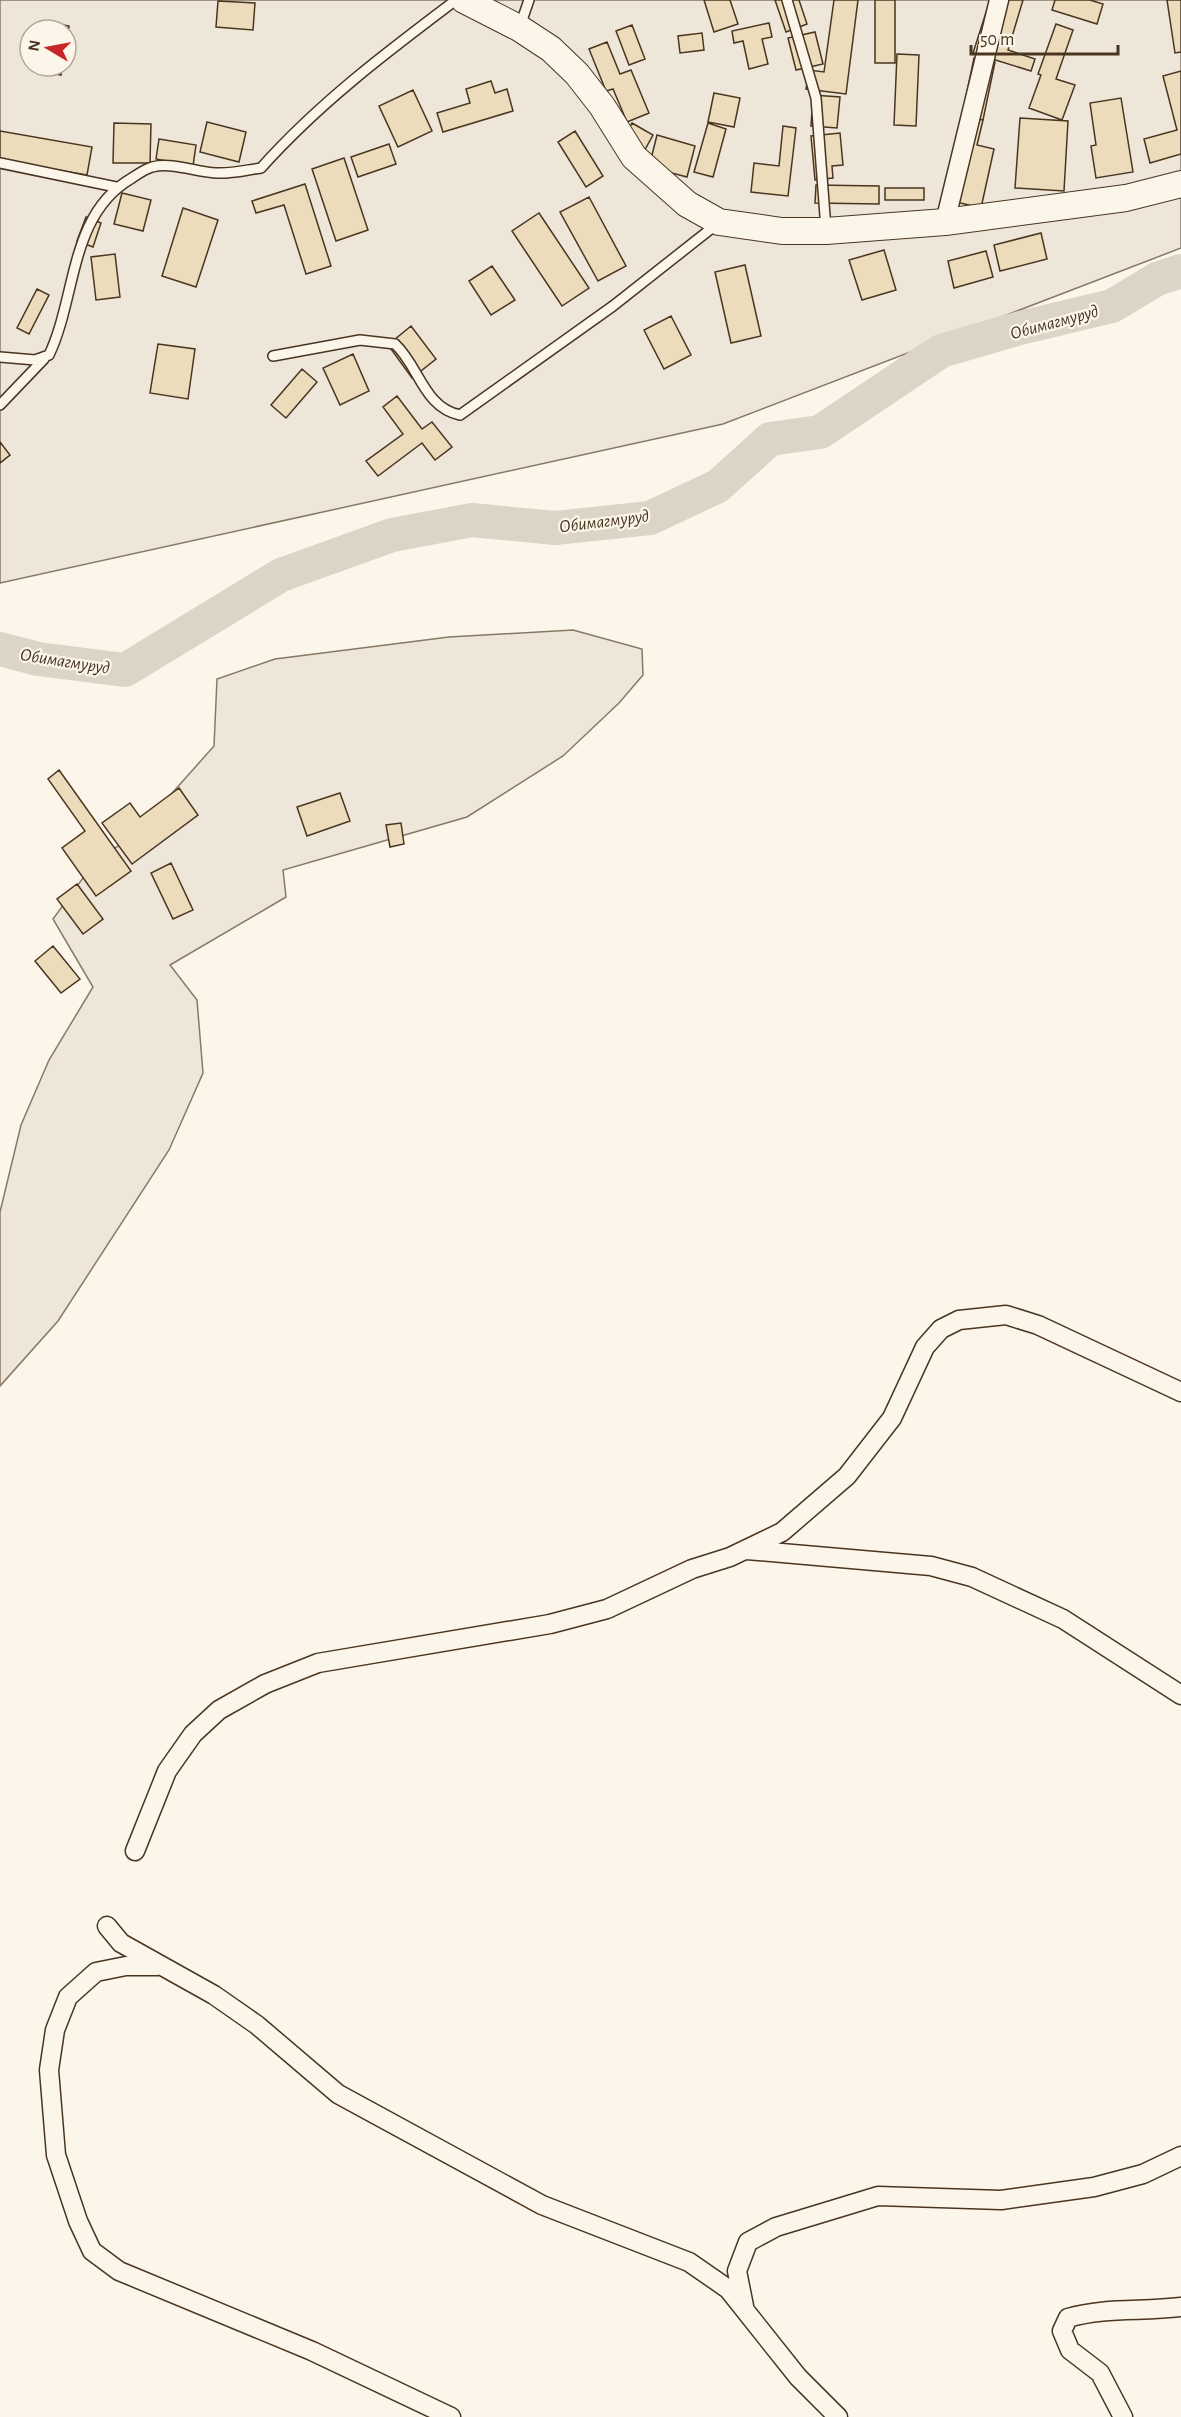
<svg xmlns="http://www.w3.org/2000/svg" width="1181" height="2417" font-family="'Alegreya Sans',sans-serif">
  <rect width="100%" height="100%" fill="#fbf6e9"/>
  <path fill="#ede6d9" stroke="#887966" stroke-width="1.5" fill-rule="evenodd" d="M0,0H1181V248L723,424L0,583ZM30,30H66V66H30Z
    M573,630L642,649L643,675L619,703L563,756L467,817L283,870L286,897L170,965L197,1000L203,1073L169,1150L58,1321L0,1386V1212L21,1125L49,1060L93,987L53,919L96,860L134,836L214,746L217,679L275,659L449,637Z"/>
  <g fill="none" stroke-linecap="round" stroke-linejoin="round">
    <path stroke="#dcd4c6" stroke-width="34" d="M0,649L38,659L125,670L281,575L392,535L472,520L555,528L650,518L718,486L770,439L820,432L941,351L1020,328L1112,306L1157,279L1181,271"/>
  </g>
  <path fill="#ecdcbc" stroke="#4a3520" stroke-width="1.5" d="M704,0H730L738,24L714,32Z
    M775,0H799L807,24L786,32Z
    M834,0H858L846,94L806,89L809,70L824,72Z
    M875,0H895V63H875Z
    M990,0H1023L1008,50L1035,59L1031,71L973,53Z
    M1055,0H1090L1103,4L1097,24L1052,10Z
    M1167,0H1181V52L1175,53Z
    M218,1L255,3L253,30L216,27Z
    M49,22L69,26L66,44V30H47Z
    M769,23L772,37L762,39L768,64L749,69L743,41L734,43L732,31Z
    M1056,24L1073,30L1056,79L1075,85L1062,120L1029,108L1041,75L1038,74Z
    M632,25L645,59L629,65L616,31Z
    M815,32L823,64L796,70L788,38Z
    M702,33L704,50L680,53L678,36Z
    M607,42L620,74L631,70L649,113L627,122L613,89L606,91L589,49Z
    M897,54L919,55L916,126L894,125Z
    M974,58L995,62L983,120L962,116Z
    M41,66H62L61,75L40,71Z
    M1181,71V154L1150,163L1144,139L1177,130L1163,76Z
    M491,81L495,93L507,89L513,111L443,132L437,113L470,103L466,89Z
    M413,90L432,131L398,147L379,106Z
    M714,93L740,98L734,127L708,122Z
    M813,95L840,97L837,128L811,126Z
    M1121,98L1133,172L1096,178L1091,146L1096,145L1090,103Z
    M962,116L983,120L977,145L994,149L981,208L944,199Z
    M1020,118L1068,121L1064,191L1015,188Z
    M207,122L246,132L239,162L200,152Z
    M114,123L151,124L150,163H113Z
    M632,123L653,135L642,155L621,144Z
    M708,123L726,129L713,177L694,172Z
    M783,126L796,128L788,196L751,192L754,163L779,166Z
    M0,131L92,147L87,175L0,160Z
    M575,131L603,176L586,187L558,142Z
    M840,133L843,165L832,166L833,178L815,180L811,136Z
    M657,135L695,146L687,177L649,167Z
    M159,139L196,145L193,166L156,159Z
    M389,144L396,164L358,177L351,157Z
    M344,158L368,230L336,241L312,169Z
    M305,184L331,266L306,274L284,205L256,213L252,201Z
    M816,185L879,186V204L815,203Z
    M885,188H924V200H885Z
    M122,193L151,200L143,231L114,224Z
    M589,197L626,266L598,281L560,212Z
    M183,208L218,220L196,287L162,276Z
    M539,213L589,288L562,306L512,231Z
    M86,217L101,223L93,247L77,241Z
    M1041,233L1047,259L1000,271L994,245Z
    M884,250L896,290L862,300L849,260Z
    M986,251L993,277L954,288L948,261Z
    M115,254L120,297L96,300L91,257Z
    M745,265L761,336L731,343L715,272Z
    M492,266L515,300L491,315L469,281Z
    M37,289L49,295L29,334L17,328Z
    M671,316L691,355L664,369L644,330Z
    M411,326L436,359L412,378L388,345Z
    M158,344L195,349L188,399L150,393Z
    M353,354L369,391L340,405L323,368Z
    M302,369L317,382L286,418L271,405Z
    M397,396L422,429L432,422L452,447L435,460L422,443L378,476L366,461L403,434L383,407Z
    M0,442L10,455L0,463Z
    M59,770L131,871L96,896L62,848L85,831L48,779Z
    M179,788L198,815L132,864L102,823L130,803L140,817Z
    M340,793L350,821L307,836L297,807Z
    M401,823L404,844L390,847L386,825Z
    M171,863L193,910L173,919L151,873Z
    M77,884L103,919L83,934L57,899Z
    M53,946L80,979L61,993L35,961Z"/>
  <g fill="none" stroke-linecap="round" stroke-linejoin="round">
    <defs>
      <path id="lane" d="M787,0L816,98L826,229
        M520,26L529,0
        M0,163L116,187
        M273,356L360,340L395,344C419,366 424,408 460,415L613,306L717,224
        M0,357L35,360L49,355C77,296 69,214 132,178C138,174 145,169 152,167C174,162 195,172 216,173C231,174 246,170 261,168C319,103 387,52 456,0
        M0,405L44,359"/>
      <path id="street" d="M945,222L999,0
        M747,1550L931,1566L972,1577L1063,1619L1181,1695
        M135,1851L167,1771L193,1734L219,1710L265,1684L318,1663L550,1624L607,1609L692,1569L730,1557L782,1532L847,1476L892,1418L925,1347L941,1329L959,1320L1006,1315L1038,1325L1181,1392
        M107,1926L121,1943L214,1995L257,2025L338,2094L542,2205L689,2262L728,2289L798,2377L838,2417
        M157,1966H126L96,1972L68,1997L55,2030L49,2070L56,2155L78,2221L92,2251L119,2271L312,2351L451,2417
        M744,2306L737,2271L748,2242L776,2227L878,2196L1001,2200L1094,2187L1143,2174L1181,2156
        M1123,2417L1100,2373L1070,2350L1062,2331L1068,2318C1105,2307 1143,2312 1181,2307"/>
      <path id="secondary" d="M464,0L519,28L551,49L577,74L602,106L634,157L687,204L719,222L782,231H826L945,222L1126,198L1181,184"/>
    </defs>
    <use href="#lane" stroke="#4a3520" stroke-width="12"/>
    <use href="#street" stroke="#4a3520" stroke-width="21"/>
    <use href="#secondary" stroke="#4a3520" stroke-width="28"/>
    <use href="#lane" stroke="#fbf6e9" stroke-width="9"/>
    <use href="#street" stroke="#fbf6e9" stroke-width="18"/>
    <use href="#secondary" stroke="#fbf6e9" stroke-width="26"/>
  </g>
  <g text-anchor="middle" stroke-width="4.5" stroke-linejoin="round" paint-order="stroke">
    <g font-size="18" font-style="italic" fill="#4a3520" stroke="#fbf6e9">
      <text transform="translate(1054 322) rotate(-15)" y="6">Обимагмуруд</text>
      <text transform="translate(604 521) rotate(-7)" y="6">Обимагмуруд</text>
      <text transform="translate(65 661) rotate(9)" y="6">Обимагмуруд</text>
    </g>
  </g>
  <g transform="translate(48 48) rotate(280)"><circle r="28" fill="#fbf6e9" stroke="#b4a999" stroke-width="1.5"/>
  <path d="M0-4.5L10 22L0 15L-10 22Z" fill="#c62828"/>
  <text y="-9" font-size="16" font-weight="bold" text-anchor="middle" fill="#4a3520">N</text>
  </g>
  <path d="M971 45v9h147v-9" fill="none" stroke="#4a3520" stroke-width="3"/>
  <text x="980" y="45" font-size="18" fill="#4a3520" stroke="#fbf6e9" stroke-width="4.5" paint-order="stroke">50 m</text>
</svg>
